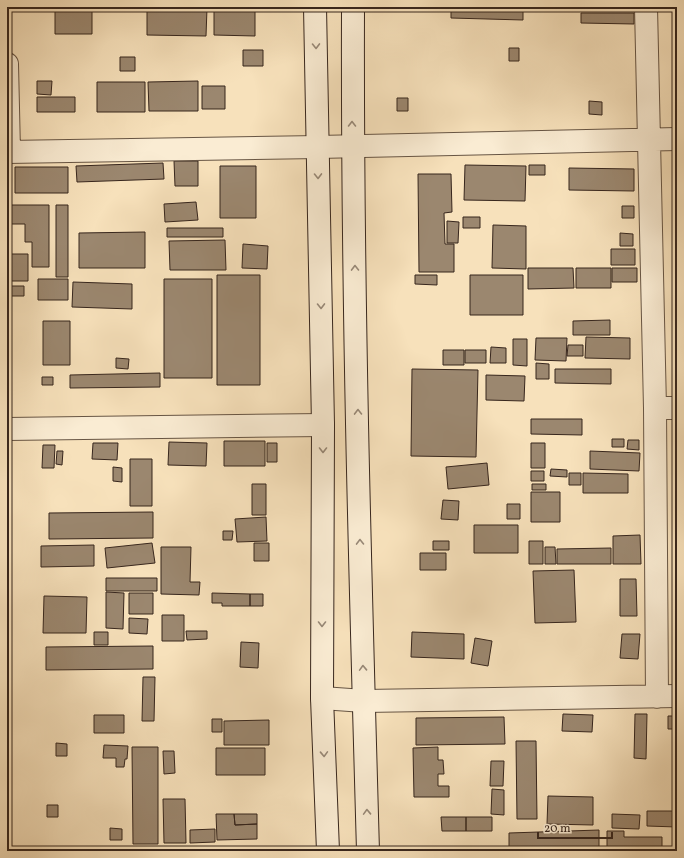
<svg xmlns="http://www.w3.org/2000/svg" width="684" height="858" font-family="Vollkorn,serif">
  <rect width="100%" height="100%" fill="#f7e1bb"/>
  <filter id="stains"><feTurbulence type="fractalNoise" baseFrequency=".005" numOctaves="4"/><feColorMatrix values="0 0 0 0 .2 0 0 0 0 .09 0 0 0 0 .02 0 0 0 .5 -.17"/></filter>
  <radialGradient id="worn" r=".72"><stop offset=".6" stop-color="#630" stop-opacity="0"/><stop offset="1" stop-color="#630" stop-opacity=".3"/></radialGradient>
  <path fill="#9b876f" stroke="#37261d" d="M220,7H245V9H220Z
    M451,7H523V20L451,18Z
    M580,7H628V11H580Z
    M147,8H207L206,36L147,35Z
    M55,9L92,10V34H55Z
    M214,10L255,11V36L214,35Z
    M581,13H634V24L581,23Z
    M509,48H519V61H509Z
    M243,50H263V66H243Z
    M120,57H135V71H120Z
    M37,81H52L51,95L37,94Z
    M198,81V111H149L148,82Z
    M97,82H145V112H97Z
    M202,86H225V109H202Z
    M37,97H75V112H37Z
    M397,98H408V111H397Z
    M589,101L602,102V115L589,114Z
    M174,161H198V186H175Z
    M163,163L164,179L77,182L76,166Z
    M465,165L526,166L525,201L464,200Z
    M529,165H545V175H529Z
    M220,166H256V218H220Z
    M15,167H68V193H15Z
    M569,168L634,169V191L569,190Z
    M418,174H451L452,212L444,213L445,244H454V272H419Z
    M196,202L198,220L165,222L164,204Z
    M11,205H49V267H32V242H25V224H11Z
    M56,205H68V277H56Z
    M622,206H634V218H622Z
    M463,217H480V228H463Z
    M447,221L459,222L458,243H447Z
    M493,225L526,226V269L492,268Z
    M167,228H223V237H167Z
    M145,232V268H79V233Z
    M620,233L633,234V246H620Z
    M225,240L226,270H170L169,241Z
    M243,244L268,246L267,269L242,268Z
    M611,249H635V265H611Z
    M7,254H28V281H7Z
    M528,268H573L574,288L528,289Z
    M576,268H611V288H576Z
    M612,268H637V282H612Z
    M217,275H260V385H217Z
    M415,275H437V285L415,284Z
    M470,275H523V315H470Z
    M38,279H68V300H38Z
    M164,279H212V378H164Z
    M73,282L132,284V309L72,307Z
    M7,286H24V296H7Z
    M610,320V335H573V321Z
    M43,321H70V365H43Z
    M586,337L630,338V359L585,358Z
    M536,338H567L566,361L535,360Z
    M513,339H527V366L513,365Z
    M568,345H583V356H567Z
    M491,347L506,348V363H490Z
    M443,350H464V365H443Z
    M465,350H486V363H465Z
    M116,358L129,359L128,369L116,368Z
    M536,363L549,364V379H536Z
    M412,369L478,370L476,457L411,456Z
    M555,369H611V384L555,383Z
    M160,373V387L70,388V375Z
    M486,375L525,376L524,401L486,400Z
    M42,377H53V385H42Z
    M531,419H582V435L531,434Z
    M612,439H624V447H612Z
    M628,440H639V450L627,449Z
    M224,441H265V466H224Z
    M169,442L207,443L206,466L168,465Z
    M93,443H118L117,460L92,459Z
    M267,443H277V462H267Z
    M531,443H545V468H531Z
    M43,445H55L54,468H42Z
    M57,451H63L62,465L56,464Z
    M590,451L640,453L639,471L590,469Z
    M130,459H152V506H130Z
    M487,463L489,485L448,489L446,467Z
    M113,467L122,468V482L113,481Z
    M551,469L567,470V477L550,476Z
    M531,471H544V481H531Z
    M569,473H581V485H569Z
    M583,473L628,474V493H583Z
    M252,484H266V515H252Z
    M532,484H546V490H532Z
    M531,492H560V522H531Z
    M443,500L459,501L458,520L441,519Z
    M507,504H520V519H507Z
    M153,512V538L49,539V513Z
    M266,517L267,541L237,542L235,519Z
    M474,525H518V553H474Z
    M223,531H233L232,540H223Z
    M640,535L641,564H613V536Z
    M433,541H449V550H433Z
    M529,541H543V564H529Z
    M152,543L155,563L107,568L105,548Z
    M254,543H269V561H254Z
    M94,545V566L41,567V546Z
    M161,547H191L190,582H200L199,595L161,594Z
    M545,547H555L556,564H545Z
    M611,548V564H557V549Z
    M420,553H446V570H420Z
    M574,570L576,622L535,623L533,571Z
    M106,578H157V591H106Z
    M620,579H636L637,616H620Z
    M106,592L124,593L123,629L106,628Z
    M129,593H153V614H129Z
    M212,593L250,594V606H222V603H212Z
    M250,594H263V606H250Z
    M44,596L87,597L86,633H43Z
    M162,615H184V641H162Z
    M129,618L148,619L147,634L129,633Z
    M186,631H207V639L187,640Z
    M94,632H108V645H94Z
    M412,632L464,634V659L411,657Z
    M622,634H640L638,659L620,658Z
    M475,638L492,641L488,666L471,663Z
    M241,642L259,643L258,668L240,667Z
    M153,646V669L46,670V647Z
    M143,677H155L154,721H142Z
    M563,714L593,715L592,732L562,731Z
    M635,714H647L646,759L634,758Z
    M94,715H124V733H94Z
    M668,716H677V729H668Z
    M504,717L505,744L416,745V718Z
    M212,719H222V732H212Z
    M269,720V745H224V721Z
    M516,741H536L537,819H517Z
    M56,743L67,744V756H56Z
    M104,745L128,746L127,759H125L124,767H116V758H103Z
    M132,747H158V844H133Z
    M438,747V760H443L444,774H438V786H449V797H414L413,748Z
    M216,748H265V775H216Z
    M163,751H174L175,773L164,774Z
    M491,761H504L503,786H490Z
    M492,789L504,790V815L491,814Z
    M548,796L593,797V825L547,824Z
    M163,799H185L186,843H164Z
    M47,805H58V817H47Z
    M647,811H677V827L647,826Z
    M216,814H234L235,825L257,824V839L217,840Z
    M234,814H257V824L235,825Z
    M612,814L640,815L639,829L612,828Z
    M441,817H466V831H442Z
    M466,817H492V831H466Z
    M110,828L122,829V840H110Z
    M215,829V842L190,843V830Z
    M599,830V851H509V833Z
    M607,831H624V837H662V851H607Z
    M53,847H65V851H53Z"/>
  <g fill="none" stroke-linecap="round" stroke-linejoin="round">
    <defs>
      <path id="street" d="M646,7L655,408L657,697
        M7,64L9,152
        M7,152L318,147L677,139
        M655,408H677
        M7,429L323,425
        M322,698L364,701L677,696"/>
      <path id="secondary" d="M315,7L323,425L322,698L328,851
        M353,7C352,288 360,570 368,851"/>
    </defs>
    <use href="#street" stroke="#675544" stroke-width="24"/>
    <use href="#secondary" stroke="#37261d" stroke-width="24"/>
    <use href="#street" stroke="#faecd3" stroke-width="22"/>
    <use href="#secondary" stroke="#faecd3" stroke-width="22"/>
  </g>
  <defs><path id="oneway-chevron" d="M-2-3.5L2.5 0L-2 3.5" fill="none" stroke-width="1.6" stroke-linecap="round" stroke-linejoin="round"/></defs>
  <g stroke="#988978">
    <use href="#oneway-chevron" transform="translate(316 46) rotate(89)"/>
    <use href="#oneway-chevron" transform="translate(352 124) rotate(-90)"/>
    <use href="#oneway-chevron" transform="translate(318 176) rotate(89)"/>
    <use href="#oneway-chevron" transform="translate(355 268) rotate(-91)"/>
    <use href="#oneway-chevron" transform="translate(321 306) rotate(89)"/>
    <use href="#oneway-chevron" transform="translate(358 412) rotate(-91)"/>
    <use href="#oneway-chevron" transform="translate(323 450) rotate(90)"/>
    <use href="#oneway-chevron" transform="translate(360 542) rotate(-91)"/>
    <use href="#oneway-chevron" transform="translate(322 624) rotate(90)"/>
    <use href="#oneway-chevron" transform="translate(363 668) rotate(-92)"/>
    <use href="#oneway-chevron" transform="translate(324 754) rotate(88)"/>
    <use href="#oneway-chevron" transform="translate(367 812) rotate(-92)"/>
  </g>
  <rect width="684" height="858" fill="none" stroke="#f7e1bb" stroke-width="24"/>
  <rect x="8" y="8" width="668" height="842" fill="none" stroke="#37261d" stroke-width="2"/>
  <rect x="12" y="12" width="660" height="834" fill="none" stroke="#37261d"/>
  <path d="M538 832v6h74v-6" fill="none" stroke="#37261d" stroke-width="2"/>
  <text x="544" y="832" font-size="12" fill="#37261d" stroke="#faecd3" stroke-width="3" paint-order="stroke">20 m</text>
  <rect width="100%" height="100%" filter="url(#stains)"/>
  <rect width="100%" height="100%" fill="url(#worn)"/>
</svg>
